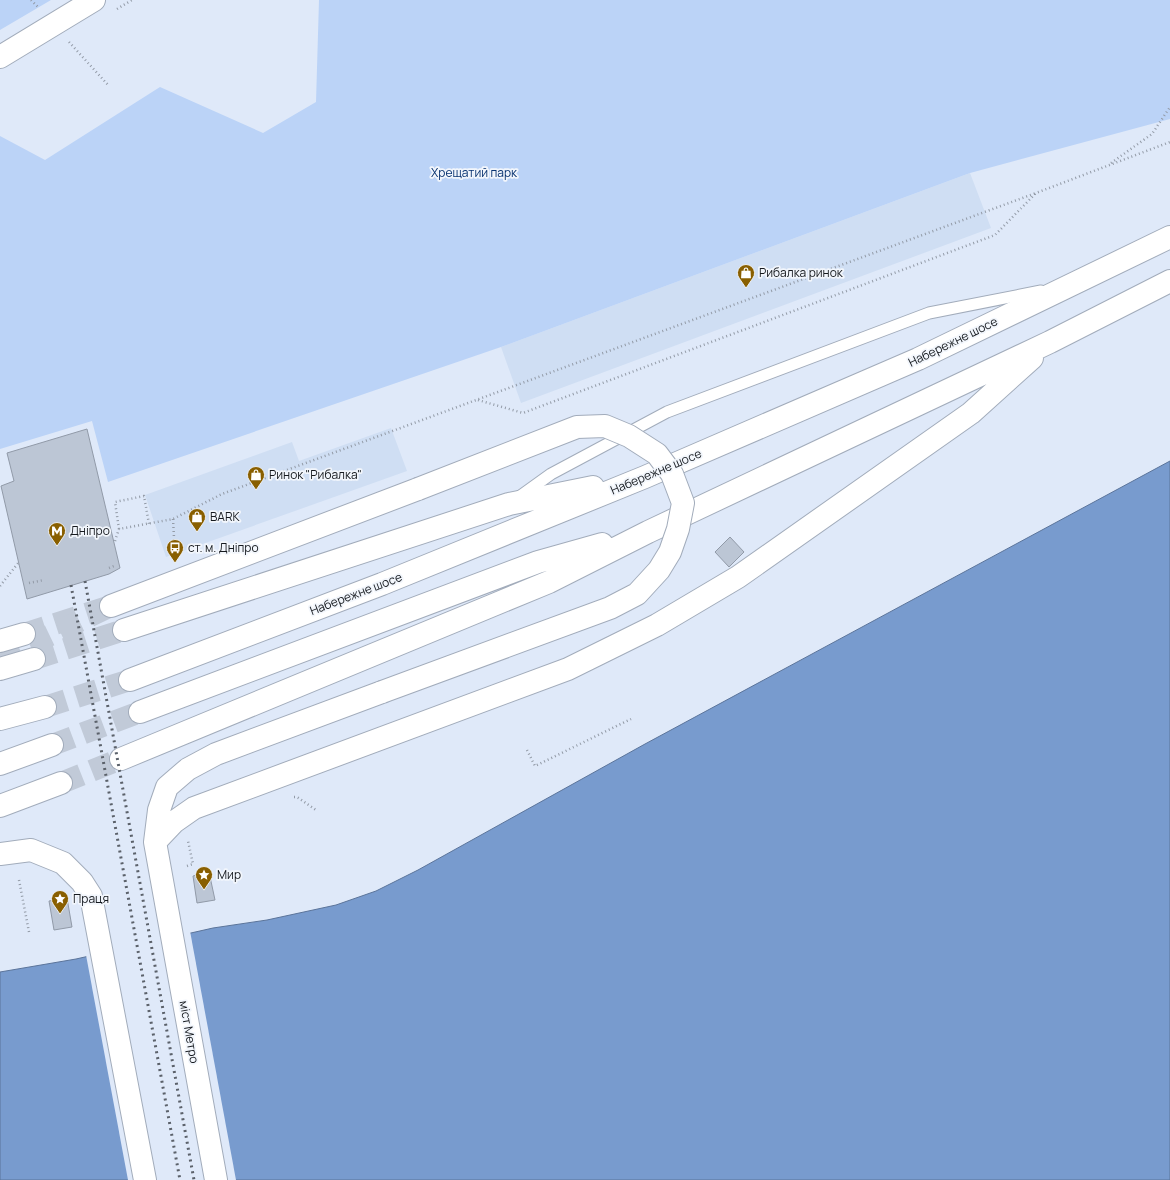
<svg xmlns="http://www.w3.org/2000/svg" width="1170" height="1180" font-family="Manrope,sans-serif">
  <rect width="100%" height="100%" fill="#dfe9f9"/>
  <path fill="#cfdef3" d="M970,173L991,228L521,403L501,347Z
    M391,428L407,471L166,557L145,495L292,442L299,461Z"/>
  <path fill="#bbd3f7" d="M0,0H51L0,30Z
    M319,0H1170V119L970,173L501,347L108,482L92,421L0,449V136L45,160L160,87L263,133L316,102Z"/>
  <path fill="#789bce" stroke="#5b749a" d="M1170,461V1180H0V972L76,959L213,928L267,920L336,905L376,891L418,870L645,744Z"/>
  <path fill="#dfe9f9" d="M190,931L236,1180H128L86,955Z"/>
  <path fill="#bcc6d5" stroke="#919aa8" d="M87,429L120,568L109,574L27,599L1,486L14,481L7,453Z
    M730,537L744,552L729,567L715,552Z
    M209,872L215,900L197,903L193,876Z
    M67,898L72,927L54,930L49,901Z"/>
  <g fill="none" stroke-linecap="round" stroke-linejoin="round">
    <path stroke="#c1cad8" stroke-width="22" stroke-dasharray="22 11" stroke-linecap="butt" d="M24,634L111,606"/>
    <path stroke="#c1cad8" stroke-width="22" stroke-dasharray="22 11" stroke-linecap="butt" d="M0,659L111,606
      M34,659L124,630
      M45,707L130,680
      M52,745L140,712
      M61,783L121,759"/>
    <defs>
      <path id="lane" d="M519,497L551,474L667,412L929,313L1041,291"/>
      <path id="secondary" d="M0,57L94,0
        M0,641L24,634"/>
      <path id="primary" d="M111,606L418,489
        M124,630L509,504L593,487
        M0,669L34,659
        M130,680L382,584L645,477L918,359L1170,237
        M140,712L538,562L602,544
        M0,719L45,707
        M121,759L549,582L648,532L1050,342L1170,281
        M0,764L52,745
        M0,806L61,783
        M155,842L174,822L194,808L568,669L657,625L738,577L971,413L1032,358
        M0,854L31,850L63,863L82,882L91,896L145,1180
        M216,1180L155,842L159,810L167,787L188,769L216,754L382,692"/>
    </defs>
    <use href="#lane" stroke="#a2acbb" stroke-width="13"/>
    <use href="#secondary" stroke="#a2acbb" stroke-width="24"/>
    <use href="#primary" stroke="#a2acbb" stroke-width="24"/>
    <path stroke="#939ba7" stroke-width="2.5" stroke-dasharray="1 3" stroke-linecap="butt" d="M31,0L38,7
      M117,9L132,0
      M69,42L109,86
      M1111,163L1152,134L1170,107
      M478,400L523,413L995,235L1036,193L1170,142
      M173,519L175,556
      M119,529L115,502L144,496L149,524
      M115,541L119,529L173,519L222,494L1036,193
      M109,568L114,566
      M29,583L44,580
      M0,586L19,562
      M527,750L535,766L631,719
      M294,797H297L316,810
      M187,866L193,864L188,841
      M19,880L29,932"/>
    <use href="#lane" stroke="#fff" stroke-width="11"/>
    <use href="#secondary" stroke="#fff" stroke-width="22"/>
    <use href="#primary" stroke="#fff" stroke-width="22"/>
    <path stroke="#5b616a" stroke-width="3" stroke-dasharray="2 4" stroke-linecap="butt" d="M85,581L194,1180
      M71,585L180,1180"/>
    <defs>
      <path id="primary-bridge" d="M382,692L610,608L637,594L659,570L670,552L678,529L683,503L672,474L657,454L629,436L605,426L577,427L418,489"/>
    </defs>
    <use href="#primary-bridge" stroke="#a2acbb" stroke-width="24" stroke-linecap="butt"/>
    <use href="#primary-bridge" stroke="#fff" stroke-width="22"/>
  </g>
  <defs>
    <symbol id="shop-pin" viewBox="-11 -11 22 30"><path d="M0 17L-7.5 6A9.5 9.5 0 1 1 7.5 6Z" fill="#895f00" stroke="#f2f6fc"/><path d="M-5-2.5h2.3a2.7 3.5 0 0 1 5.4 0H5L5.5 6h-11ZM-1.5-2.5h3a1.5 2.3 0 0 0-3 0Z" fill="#fff"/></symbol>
    <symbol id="metro-pin" viewBox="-11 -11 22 30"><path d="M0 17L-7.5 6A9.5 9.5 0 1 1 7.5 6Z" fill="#895f00" stroke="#f2f6fc"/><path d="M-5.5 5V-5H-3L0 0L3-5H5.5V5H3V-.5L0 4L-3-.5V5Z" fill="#fff"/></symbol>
    <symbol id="bus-pin" viewBox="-11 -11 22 30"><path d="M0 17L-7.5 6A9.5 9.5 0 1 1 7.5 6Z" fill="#895f00" stroke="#f2f6fc"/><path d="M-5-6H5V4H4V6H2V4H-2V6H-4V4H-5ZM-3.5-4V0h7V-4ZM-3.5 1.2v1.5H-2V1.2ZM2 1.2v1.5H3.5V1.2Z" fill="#fff"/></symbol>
    <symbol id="sight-pin" viewBox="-11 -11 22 30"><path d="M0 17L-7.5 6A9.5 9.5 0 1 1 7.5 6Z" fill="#895f00" stroke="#f2f6fc"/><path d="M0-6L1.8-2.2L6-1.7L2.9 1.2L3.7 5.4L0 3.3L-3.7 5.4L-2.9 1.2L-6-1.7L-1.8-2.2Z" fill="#fff"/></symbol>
  </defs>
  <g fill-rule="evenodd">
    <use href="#shop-pin" x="736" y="263" width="20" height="27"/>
    <use href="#shop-pin" x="246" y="465" width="20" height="27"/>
    <use href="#shop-pin" x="187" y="507" width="20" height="27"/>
    <use href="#metro-pin" x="47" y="521" width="20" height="27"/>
    <use href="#bus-pin" x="165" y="538" width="20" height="27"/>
    <use href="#sight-pin" x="194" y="865" width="20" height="27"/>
    <use href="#sight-pin" x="50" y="889" width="20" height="27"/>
  </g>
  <g text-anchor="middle" stroke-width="3.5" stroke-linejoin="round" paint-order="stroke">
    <g font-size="12" fill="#073270" stroke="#f2f6fc">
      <text x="474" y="177">Хрещатий парк</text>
    </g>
    <g font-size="12" fill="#161a1f" stroke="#f2f6fc" text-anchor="start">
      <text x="759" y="277">Рибалка ринок</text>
      <text x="269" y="479">Ринок "Рибалка"</text>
      <text x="210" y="521">BARK</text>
      <text x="70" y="535">Дніпро</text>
      <text x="188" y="552">ст. м. Дніпро</text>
      <text x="217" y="879">Мир</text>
      <text x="73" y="903">Праця</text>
    </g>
    <g font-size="12" fill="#161a1f" stroke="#f2f6fc">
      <text transform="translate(953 342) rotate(-26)" y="4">Набережне шосе</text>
      <text transform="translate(656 472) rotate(-23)" y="4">Набережне шосе</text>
      <text transform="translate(356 594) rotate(-21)" y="4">Набережне шосе</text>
      <text transform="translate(189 1032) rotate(80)" y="4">міст Метро</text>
    </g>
  </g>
</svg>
